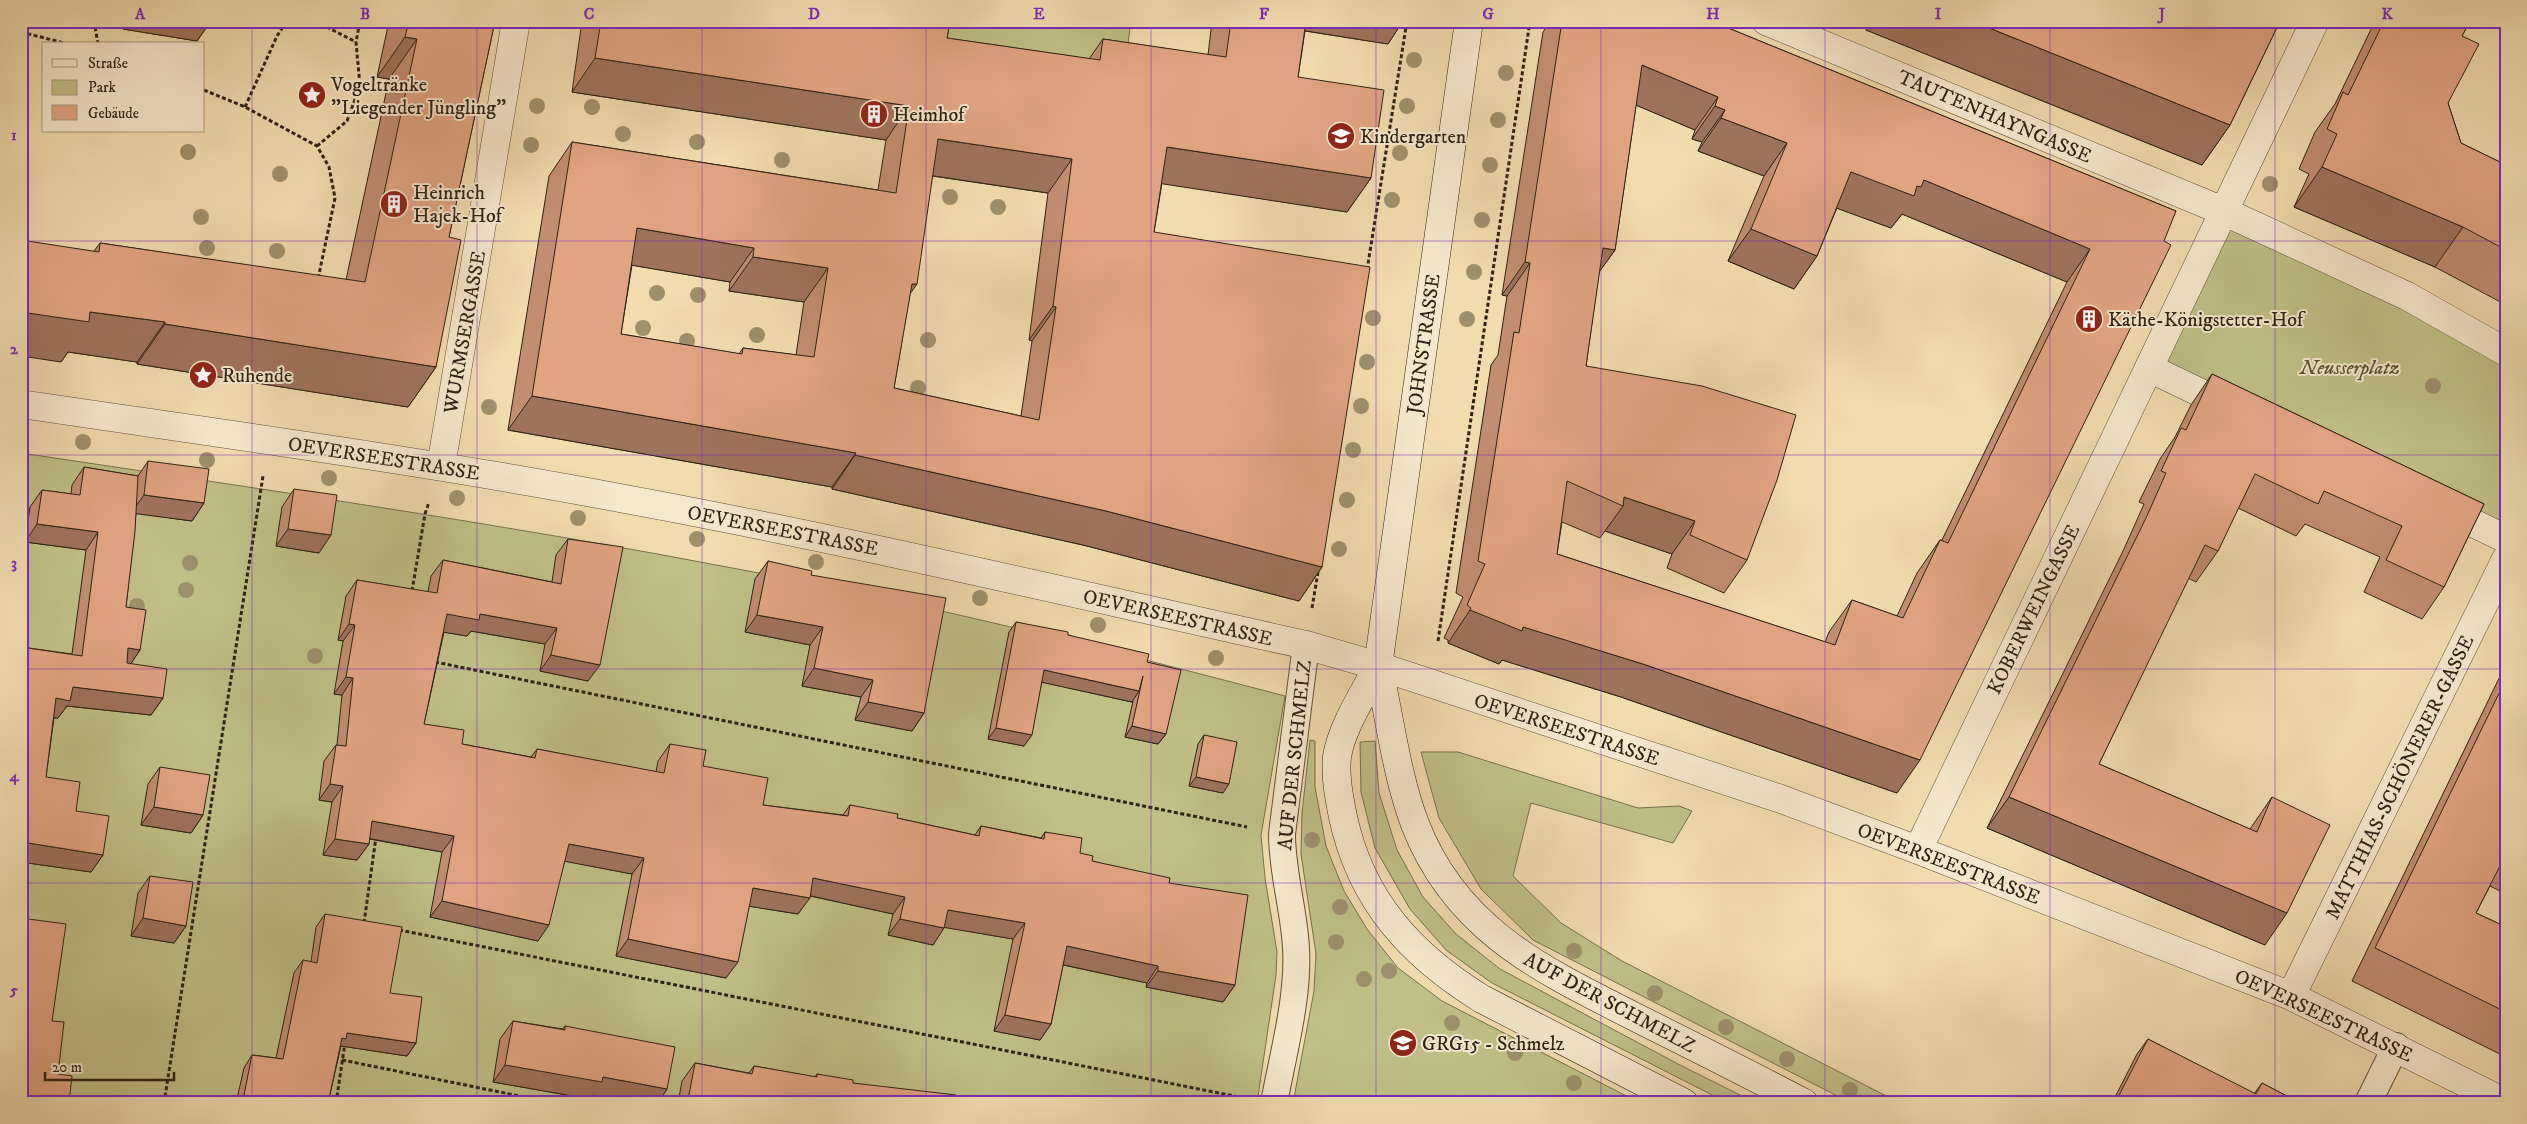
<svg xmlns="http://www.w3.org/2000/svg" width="2527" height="1124" font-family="'IM FELL DW Pica',serif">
  <rect width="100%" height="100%" fill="#f1dcb0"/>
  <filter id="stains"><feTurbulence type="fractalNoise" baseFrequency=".004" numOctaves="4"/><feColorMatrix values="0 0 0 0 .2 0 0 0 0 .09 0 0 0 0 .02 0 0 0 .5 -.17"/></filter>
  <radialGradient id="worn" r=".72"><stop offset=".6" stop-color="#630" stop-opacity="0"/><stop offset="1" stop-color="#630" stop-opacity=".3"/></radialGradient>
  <path fill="#c0bf87" stroke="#77704d" d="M908,21H1131L1124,73L905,44Z
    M2223,211L2506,352V539L2149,368Z
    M21,453C262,489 504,524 743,570C926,604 1106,649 1285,696L1261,835L1265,878L1277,952L1276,975L1257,1103H21Z
    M1310,740L1315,741V787L1326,846L1344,891L1367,929L1398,968L1442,1001L1640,1103H1293L1314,991L1316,954L1301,854L1302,813Z
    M1375,741L1379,793L1397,850L1423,897L1456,934L1500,969L1678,1064L1756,1103H1728L1492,983L1446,950L1410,909L1375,848L1361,792L1360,742Z
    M1421,752H1458L1638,808L1679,806L1692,811L1673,843L1531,803L1513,876L1561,923L1622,961L1900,1103H1851L1533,940L1481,889L1439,818Z"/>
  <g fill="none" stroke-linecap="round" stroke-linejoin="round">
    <defs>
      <path id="service" d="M1274,1103C1283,1054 1299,997 1296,948C1294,909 1282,873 1282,834L1306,645
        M2368,1103L2396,1046"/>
      <path id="pedestrian" d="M2149,368L2234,409
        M2442,508L2506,539"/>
      <path id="minor" d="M1766,21L2223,211L2407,296L2506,352
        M21,404C223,434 425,461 625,499C853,541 1079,595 1306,645L1378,666L1781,799L1918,850L2291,996L2506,1103
        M441,466L516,21
        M1918,850L2315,21
        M2291,996L2506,559"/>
      <path id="secondary" d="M1469,21L1378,666C1365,692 1341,728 1337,757C1335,777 1339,797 1343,817C1361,901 1411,955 1482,999L1684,1103
        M1378,666C1390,718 1396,774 1415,824C1457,933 1547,972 1643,1021C1697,1048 1751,1075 1804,1103"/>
    </defs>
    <use href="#service" stroke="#5f503a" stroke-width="28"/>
    <use href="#pedestrian" stroke="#5f503a" stroke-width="29"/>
    <use href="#minor" stroke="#5f503a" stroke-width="29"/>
    <use href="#secondary" stroke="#2e2213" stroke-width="29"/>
    <path stroke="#2e2213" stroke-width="3" stroke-dasharray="4 2.5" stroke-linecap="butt" d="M94,21L98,44
      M315,21L356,42
      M21,32L68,44
      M204,90L245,107L317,146L329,167L335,198L318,279
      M245,107L277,36L287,21
      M317,146L347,121L360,86L356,42L360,21
      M1367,270L1407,21
      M412,591L425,514L429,502
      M1312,608L1318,572
      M1438,641L1530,21
      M435,662L1247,827
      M364,923L376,837
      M399,930L1239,1097
      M342,1060L554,1103
      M164,1103L263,476
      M336,1103L345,1043"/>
    <use href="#service" stroke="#f6e8cc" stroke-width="26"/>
    <use href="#pedestrian" stroke="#f6e8cc" stroke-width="28"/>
    <use href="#minor" stroke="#f6e8cc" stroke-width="28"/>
    <use href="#secondary" stroke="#f6e8cc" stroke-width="28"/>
  </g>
  <g fill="#9e906d">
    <circle cx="1414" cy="60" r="8"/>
    <circle cx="1506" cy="73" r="8"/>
    <circle cx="537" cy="106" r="8"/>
    <circle cx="1407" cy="106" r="8"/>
    <circle cx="592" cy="107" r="8"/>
    <circle cx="1498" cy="120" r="8"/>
    <circle cx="623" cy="134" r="8"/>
    <circle cx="697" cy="142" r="8"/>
    <circle cx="531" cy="145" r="8"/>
    <circle cx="188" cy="152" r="8"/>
    <circle cx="1400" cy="153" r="8"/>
    <circle cx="782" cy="160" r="8"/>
    <circle cx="1490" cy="165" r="8"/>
    <circle cx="280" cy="174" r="8"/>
    <circle cx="2270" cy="184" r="8"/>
    <circle cx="950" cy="197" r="8"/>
    <circle cx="1392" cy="200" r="8"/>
    <circle cx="998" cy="207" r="8"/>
    <circle cx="201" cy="217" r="8"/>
    <circle cx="1482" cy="220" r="8"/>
    <circle cx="207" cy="248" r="8"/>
    <circle cx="277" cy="251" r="8"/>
    <circle cx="1474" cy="272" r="8"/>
    <circle cx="657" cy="293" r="8"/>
    <circle cx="698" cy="295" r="8"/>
    <circle cx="1373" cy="318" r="8"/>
    <circle cx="1467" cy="319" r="8"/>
    <circle cx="643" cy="328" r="8"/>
    <circle cx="757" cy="335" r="8"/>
    <circle cx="928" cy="340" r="8"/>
    <circle cx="687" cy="341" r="8"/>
    <circle cx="1367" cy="362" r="8"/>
    <circle cx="2433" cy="386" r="8"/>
    <circle cx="918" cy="388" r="8"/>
    <circle cx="1361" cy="406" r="8"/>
    <circle cx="489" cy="407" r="8"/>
    <circle cx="83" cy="442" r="8"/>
    <circle cx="1353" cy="450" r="8"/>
    <circle cx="207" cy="460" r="8"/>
    <circle cx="329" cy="478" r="8"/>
    <circle cx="457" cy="498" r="8"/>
    <circle cx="1347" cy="500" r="8"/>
    <circle cx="578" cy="518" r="8"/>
    <circle cx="697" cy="539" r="8"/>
    <circle cx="1339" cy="549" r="8"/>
    <circle cx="816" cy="562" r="8"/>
    <circle cx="190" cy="563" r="8"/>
    <circle cx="186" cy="590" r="8"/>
    <circle cx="980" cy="598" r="8"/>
    <circle cx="137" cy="606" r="8"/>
    <circle cx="1098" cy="625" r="8"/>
    <circle cx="315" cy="656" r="8"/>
    <circle cx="1216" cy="658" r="8"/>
    <circle cx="1312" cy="840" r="8"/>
    <circle cx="1340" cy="907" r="8"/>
    <circle cx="1336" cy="942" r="8"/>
    <circle cx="1574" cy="951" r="8"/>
    <circle cx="1389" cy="971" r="8"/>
    <circle cx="1364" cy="979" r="8"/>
    <circle cx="1655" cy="993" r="8"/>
    <circle cx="1452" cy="1023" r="8"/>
    <circle cx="1726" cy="1027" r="8"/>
    <circle cx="1515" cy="1053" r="8"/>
    <circle cx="1787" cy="1059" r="8"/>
    <circle cx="1574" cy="1083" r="8"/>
    <circle cx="1850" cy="1090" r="8"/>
  </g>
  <path fill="#c28d71" stroke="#2e2213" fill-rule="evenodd" d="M124,21H211L197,41L123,29Z
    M389,21H495L449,237L436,367L408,407L137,364V362L68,352L61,362L94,251L100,243L346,280L389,79L377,77Z
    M582,21H950L947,38L1089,59L1103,39L1208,55L1212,21H1403L1388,44L1305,31L1298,77L1371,178L1347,212L1162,183L1154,232L1322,567L1299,601L1083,545L832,489V487L508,430L549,176L572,142L878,190L886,140L572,92ZM932,176L1048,193L1029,340L1032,341L1021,416L894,388L910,293ZM632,265L730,282L729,291L804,302L796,355L743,348L739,354L621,334Z
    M1550,21H1711L2176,211L1897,793L1621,697L1502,660L1499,664L1448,643V640L1444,638L1463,597L1456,593L1491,365L1498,355L1507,296L1502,295L1543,32ZM1636,105L1695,130L1692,139L1702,142L1698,151L1764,176L1728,261L1794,289L1817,256L1837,208L1891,228L1902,214L2067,282L1942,540H1940L1917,573L1897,616L1852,600L1829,632L1825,642L1557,554L1562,522L1600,538L1605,531L1672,554L1667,568L1724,593L1747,560L1586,366L1599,272L1615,250Z
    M1869,21H2280L2230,125L2202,165L1866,30Z
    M2375,21H2470L2462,36L2448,103L2461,143L2506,165V305L2435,267L2294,207L2309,174L2299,169L2315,132L2335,104Z
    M2212,374L2484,504L2444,587L2422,619L2364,592L2380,557L2305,524L2296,536L2238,508L2218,551L2196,582L2188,578L2099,764L2250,829L2272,797L2265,945L1987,828L2124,549L2144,504L2139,502L2160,459L2175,437L2191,405Z
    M148,461L204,503L192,521L136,513L126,607L140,650L131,663L163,698L151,715L67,706L58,718H54L46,777L76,811L103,855L91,872L21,862V647L72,654L86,550L25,542L30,507L42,490L71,494L72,485L84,467L138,476Z
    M294,489L319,553L276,546L282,507Z
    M568,539L588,681L540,671L545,644L471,631L467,636L444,632L424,724L462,744L531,757L537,749L656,772L658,761L670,744L763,805L843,815L850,805L897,818L975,835L981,826L1041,838L1045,832L1092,861L1169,883L1235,985L1223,1002L1146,987L1147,983L1063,965L1051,1024L1040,1040L994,1031L1013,939L944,927L933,945L888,935L893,914L810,896L798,914L749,906L726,978L616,956L632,874L565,861L538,941L430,917L442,852L369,839V844L357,860L323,855L332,802L319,800L324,761L336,745H337L342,695L334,694L343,641L338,640L346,596L357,580L428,592L431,576L443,560L552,582L556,555Z
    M768,561L811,575L924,713L912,731L855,720L861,697L802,686L810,645L745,632L755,579Z
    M1016,622L1068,635L1147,662L1166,734L1158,744L1125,737L1133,701L1132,702L1042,682L1024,746L988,739L1009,632Z
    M2506,664V894L2490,886L2476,913L2506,927V1057L2352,981Z
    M1204,735L1223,793L1189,786L1198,744Z
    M160,767L203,815L191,833L141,825L148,784Z
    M150,876L186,926L174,943L131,936L138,893Z
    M325,914L390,993L416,1043L407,1056L341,1046L328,1103H236L244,1068L252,1055L276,1058L294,973L303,960L311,962L316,927Z
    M21,918L52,1021L58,1074L21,1103Z
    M513,1021L563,1029L565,1026L667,1089L658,1103H635L593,1095L590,1099L493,1082L500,1039Z
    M2148,1039L2254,1094L2262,1083L2300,1103H2112L2137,1054Z
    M695,1063L749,1073L754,1066L815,1077L817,1074L853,1083L956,1103H678L682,1081Z"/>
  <path fill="#9e735c" stroke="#2e2213" d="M128,21H211L197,41L123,29Z
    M1291,21H1403L1388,44L1287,28Z
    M1871,21H1972L2230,125L2202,165L1866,30Z
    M405,37L417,39L389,79L377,77Z
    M595,58L909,106L886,140L572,92Z
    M1642,65L1718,97L1695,130L1619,98Z
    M1715,106L1725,110L1702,142L1692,139Z
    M1721,118L1787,143L1764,176L1698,151Z
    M938,139L1072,159L1048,193L914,173Z
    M1167,147L1371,178L1347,212L1144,181Z
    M2322,167L2463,227L2435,267L2294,207Z
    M1851,172L1917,186L1924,180L2090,249L2067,282L1902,214L1891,228L1828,205Z
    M637,228L754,248L730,282L613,262Z
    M1751,229L1817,256L1794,289L1728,261Z
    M1603,248L1615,250L1592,282Z
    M753,257L828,268L804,302L729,291Z
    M1525,262L1530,263L1507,296L1502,295Z
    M912,284H917L893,318Z
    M1053,306L1056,307L1032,341L1029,340Z
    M21,312H90L165,322L137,362L68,352L61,362L21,356Z
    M165,324L436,367L408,407L137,364Z
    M532,396L856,453L832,487L508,430Z
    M855,455L1106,511L1322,567L1299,601L1083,545L832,489Z
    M144,495L204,503L192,521L131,513Z
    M1624,497L1695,521L1672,554L1605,531L1623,506Z
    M37,524L98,532L86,550L25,542Z
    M288,529L331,535L319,553L276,546Z
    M1470,610L1643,664L1920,760L1897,793L1621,697L1502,660L1499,664L1448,643Z
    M447,614H480L557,628L545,644L471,631L467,636L436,631Z
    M757,615L823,627L810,645L745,632Z
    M349,624L355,625L343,641L338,640Z
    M128,648L140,650L128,668L116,666Z
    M551,655L600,665L588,681L540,671Z
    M814,668L873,680L861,697L802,686Z
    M1044,670L1139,691L1132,702L1036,681Z
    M346,677L353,678L342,695L334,694Z
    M73,687L163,698L151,715L67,706L58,718L44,716L56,698Z
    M868,702L924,713L912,731L855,720Z
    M1132,726L1166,734L1158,744L1125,737Z
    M996,728L1032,735L1024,746L988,739Z
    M1196,777L1229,784L1223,793L1189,786Z
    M330,784L343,786L332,802L319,800Z
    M2009,797L2287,913L2265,945L1987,828Z
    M154,807L203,815L191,833L141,825Z
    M372,821L454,836L442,852L361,837Z
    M335,839L369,844L357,860L323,855Z
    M22,842L103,855L91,872L21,862V844Z
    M569,844L644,858L632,874L558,860Z
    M813,878L905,897L893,914L802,894Z
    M753,888L810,898L798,914L741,905Z
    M442,901L549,925L538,941L430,917Z
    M948,910L1025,923L1013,939L936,926Z
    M143,918L186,926L174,943L131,936Z
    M900,919L944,928L933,945L888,935Z
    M628,939L738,962L726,978L616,956Z
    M1067,946L1158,966L1147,983L1055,963Z
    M1158,971L1235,985L1223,1002L1146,987Z
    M1005,1015L1051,1024L1040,1040L994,1031Z
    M21,1033L26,1034L21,1040Z
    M347,1033L416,1043L407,1056L341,1046L337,1052L342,1038Z
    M505,1065L603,1077L667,1089L658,1103H635L593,1095L590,1099L493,1082Z
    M244,1095L276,1103H238Z
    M688,1100L702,1103H686Z"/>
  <path fill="#e1a483" stroke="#2e2213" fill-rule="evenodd" d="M409,21H495L449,237L461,240L436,367L165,324V322L90,312L89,322L21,312V240L99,252L100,243L365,282L417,39L405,37Z
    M601,21H950L947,38L1100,60L1103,39L1226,57L1231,21H1306L1298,77L1384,90L1371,178L1167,147L1154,232L1370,267L1322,567L1106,511L855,455L856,453L532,396L572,142L896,193L909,106L595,58ZM938,139L1072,159L1053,306L1056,307L1039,420L894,388L912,284H917ZM637,228L754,248L753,257L828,268L814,357L743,348L742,354L621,334Z
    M1562,21H1711L2176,211L2164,241L2171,245L1920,760L1643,664L1523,627L1522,631L1470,610L1471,608L1467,605L1485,564L1478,561L1514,332L1519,333L1530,263L1525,262ZM1642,65L1718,97L1715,106L1725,110L1721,118L1787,143L1751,229L1817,256L1851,172L1914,196L1917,186L1921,187L1924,180L2090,249L1948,543L1940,540L1903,618L1852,600L1835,645L1557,554L1567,481L1623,506L1624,497L1695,521L1690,535L1747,560L1777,480L1796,415L1702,386L1586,366L1603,248L1615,250Z
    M1972,21H2280L2230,125Z
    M2384,21H2470L2462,36L2479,44L2448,103L2461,143L2506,165V250L2463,227L2322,167L2337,134L2327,129L2343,92L2348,95Z
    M2212,374L2484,504L2444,587L2386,560L2402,526L2324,491L2318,504L2255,474L2218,551L2205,545L2099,764L2257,832L2272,797L2330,825L2287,913L2009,797L2146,518L2166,473L2161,471L2181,428L2186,430Z
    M148,461L209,469L204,503L144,495Z
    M84,467L138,476L135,531L126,607L146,610L140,650L128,648L127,663L167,669L163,698L73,687L70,701L56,698L46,777L80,782L76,811L109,816L103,855L22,842L21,850V647L82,656L98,532L37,524L42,490L80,495Z
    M294,489L337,495L331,535L288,529Z
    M568,539L623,547L600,665L551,655L557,628L480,614L479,620L447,614L424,724L464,730L462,744L535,758L537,749L664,773L670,744L706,750L703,766L768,778L763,805L848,816L850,805L898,814L897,818L979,836L981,826L1044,839L1045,832L1082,838L1080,853L1093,856L1092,861L1170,878L1169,883L1248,895L1235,985L1158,971V966L1067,946L1051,1024L1005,1015L1025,923L948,910L944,928L900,919L905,897L813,878L810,898L753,888L738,962L628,939L644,858L569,844L549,925L442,901L454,836L372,821L369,844L335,839L343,786L330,784L336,745L346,746L353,678L346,677L355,625L349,624L357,580L437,593L443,560L561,584Z
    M768,561L812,571L811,575L946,598L924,713L868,702L873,680L814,668L823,627L757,615Z
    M1016,622L1068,632V635L1149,654L1147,662L1181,670L1166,734L1132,726L1143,676L1139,691L1044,670L1032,735L996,728Z
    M2506,679V854L2476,913L2506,927V1012L2375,948Z
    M1204,735L1237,742L1229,784L1196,777Z
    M160,767L210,775L203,815L154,807Z
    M150,876L193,882L186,926L143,918Z
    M325,914L402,927L390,993L422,997L416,1043L347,1033L346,1039L342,1038L328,1103H276L244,1095L252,1055L283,1059L303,960L317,963Z
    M21,918L66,924L52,1021L64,1022L58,1074L72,1076L69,1103H21V1066L26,1034L21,1033Z
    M513,1021L565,1030V1026L675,1047L667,1089L603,1077L602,1082L505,1065Z
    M2148,1039L2256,1094L2262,1083L2300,1103H2115Z
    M695,1063L752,1074L754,1066L817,1077V1074L853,1080V1083L956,1095V1103H702L688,1100Z"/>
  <path fill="none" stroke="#7b2cbf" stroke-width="1" stroke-opacity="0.55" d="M252,21V1103M477,21V1103M702,21V1103M926,21V1103M1151,21V1103M1376,21V1103M1601,21V1103M1825,21V1103M2050,21V1103M2275,21V1103M21,241H2506M21,455H2506M21,669H2506M21,883H2506"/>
  <defs>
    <symbol id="sight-disc" viewBox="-11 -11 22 22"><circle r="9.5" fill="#8f2418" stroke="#f6e8cc"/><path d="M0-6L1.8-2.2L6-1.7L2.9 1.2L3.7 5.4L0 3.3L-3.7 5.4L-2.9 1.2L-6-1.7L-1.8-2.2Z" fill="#fff"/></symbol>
    <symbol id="building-disc" viewBox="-11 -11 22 22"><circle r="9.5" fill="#8f2418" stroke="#f6e8cc"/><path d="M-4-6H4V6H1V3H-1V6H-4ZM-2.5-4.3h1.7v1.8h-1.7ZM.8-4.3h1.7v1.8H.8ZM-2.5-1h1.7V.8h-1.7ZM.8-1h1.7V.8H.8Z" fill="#fff"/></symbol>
    <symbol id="school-disc" viewBox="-11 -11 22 22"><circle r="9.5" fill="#8f2418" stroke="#f6e8cc"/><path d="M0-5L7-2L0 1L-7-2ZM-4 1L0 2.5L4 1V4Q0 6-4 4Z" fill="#fff"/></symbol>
  </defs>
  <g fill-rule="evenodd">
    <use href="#sight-disc" x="296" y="79" width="32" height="32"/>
    <use href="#building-disc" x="858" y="98" width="32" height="32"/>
    <use href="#school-disc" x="1325" y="120" width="32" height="32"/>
    <use href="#building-disc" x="378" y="188" width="32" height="32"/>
    <use href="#building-disc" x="2073" y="303" width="32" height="32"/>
    <use href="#sight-disc" x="187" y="359" width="32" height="32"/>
    <use href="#school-disc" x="1387" y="1027" width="32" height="32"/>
  </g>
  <g text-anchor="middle" stroke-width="4" stroke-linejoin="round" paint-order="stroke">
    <g font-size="20" fill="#2e2213" stroke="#f6e8cc" text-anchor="start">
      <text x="331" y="91">Vogeltränke<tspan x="331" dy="23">"Liegender Jüngling"</tspan></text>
      <text x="893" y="121">Heimhof</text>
      <text x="1360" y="143">Kindergarten</text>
      <text x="413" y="199">Heinrich<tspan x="413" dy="23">Hajek-Hof</tspan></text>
      <text x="2108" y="326">Käthe-Königstetter-Hof</text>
      <text x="222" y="382">Ruhende</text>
      <text x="1422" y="1050">GRG15 - Schmelz</text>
    </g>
    <g font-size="20" fill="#2e2213" stroke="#f6e8cc">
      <text transform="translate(1995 116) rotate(23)" y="7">TAUTENHAYNGASSE</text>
      <text transform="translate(464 332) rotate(-80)" y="7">WURMSERGASSE</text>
      <text transform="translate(1423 344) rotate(-82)" y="7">JOHNSTRASSE</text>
      <text transform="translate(384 458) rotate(9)" y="7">OEVERSEESTRASSE</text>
      <text transform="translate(783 530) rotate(11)" y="7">OEVERSEESTRASSE</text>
      <text transform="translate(2033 609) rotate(-64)" y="7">KOBERWEINGASSE</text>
      <text transform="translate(1178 617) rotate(13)" y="7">OEVERSEESTRASSE</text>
      <text transform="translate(1567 729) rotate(18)" y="7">OEVERSEESTRASSE</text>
      <text transform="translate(1294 755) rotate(-84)" y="7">AUF DER SCHMELZ</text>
      <text transform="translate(2399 777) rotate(-64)" y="7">MATTHIAS-SCHÖNERER-GASSE</text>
      <text transform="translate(1949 863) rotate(21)" y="7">OEVERSEESTRASSE</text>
      <text transform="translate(1610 1002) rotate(28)" y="7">AUF DER SCHMELZ</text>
      <text transform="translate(2324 1015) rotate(25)" y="7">OEVERSEESTRASSE</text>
    </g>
    <g font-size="20" font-style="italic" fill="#5a5136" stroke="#f6e8cc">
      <text x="2350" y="374">Neusserplatz</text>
    </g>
  </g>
  <rect width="2527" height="1124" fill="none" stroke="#f1dcb0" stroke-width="55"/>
  <rect x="42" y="42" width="162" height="90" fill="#f6e8cc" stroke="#a69982"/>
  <rect x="52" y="59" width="25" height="8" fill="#f6e8cc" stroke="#a69982"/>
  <text x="88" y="68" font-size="15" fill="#2e2213">Straße</text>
  <rect x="52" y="80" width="25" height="15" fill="#c0bf87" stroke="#a69982"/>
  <text x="88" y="92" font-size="15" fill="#2e2213">Park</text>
  <rect x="52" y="105" width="25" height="15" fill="#e1a483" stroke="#a69982"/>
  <text x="88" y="118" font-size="15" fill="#2e2213">Gebäude</text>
  <path d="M45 1072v8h129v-8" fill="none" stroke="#2e2213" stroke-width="2.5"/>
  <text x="52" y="1072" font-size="15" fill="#2e2213" stroke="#f6e8cc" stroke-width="4" paint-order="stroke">20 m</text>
  <rect x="28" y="28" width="2472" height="1068" fill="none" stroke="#7b2cbf" stroke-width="2"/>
  <g font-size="16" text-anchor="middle" font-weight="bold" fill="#7b2cbf">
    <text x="140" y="19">A</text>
    <text x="365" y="19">B</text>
    <text x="589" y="19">C</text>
    <text x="814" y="19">D</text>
    <text x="1039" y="19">E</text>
    <text x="1264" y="19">F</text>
    <text x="1488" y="19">G</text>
    <text x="1713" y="19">H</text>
    <text x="1938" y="19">I</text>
    <text x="2162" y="19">J</text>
    <text x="2387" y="19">K</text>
    <text x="14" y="140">1</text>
    <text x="14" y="354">2</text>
    <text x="14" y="568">3</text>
    <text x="14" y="781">4</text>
    <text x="14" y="995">5</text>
  </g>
  <rect width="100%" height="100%" filter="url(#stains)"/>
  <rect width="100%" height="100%" fill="url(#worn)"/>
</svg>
